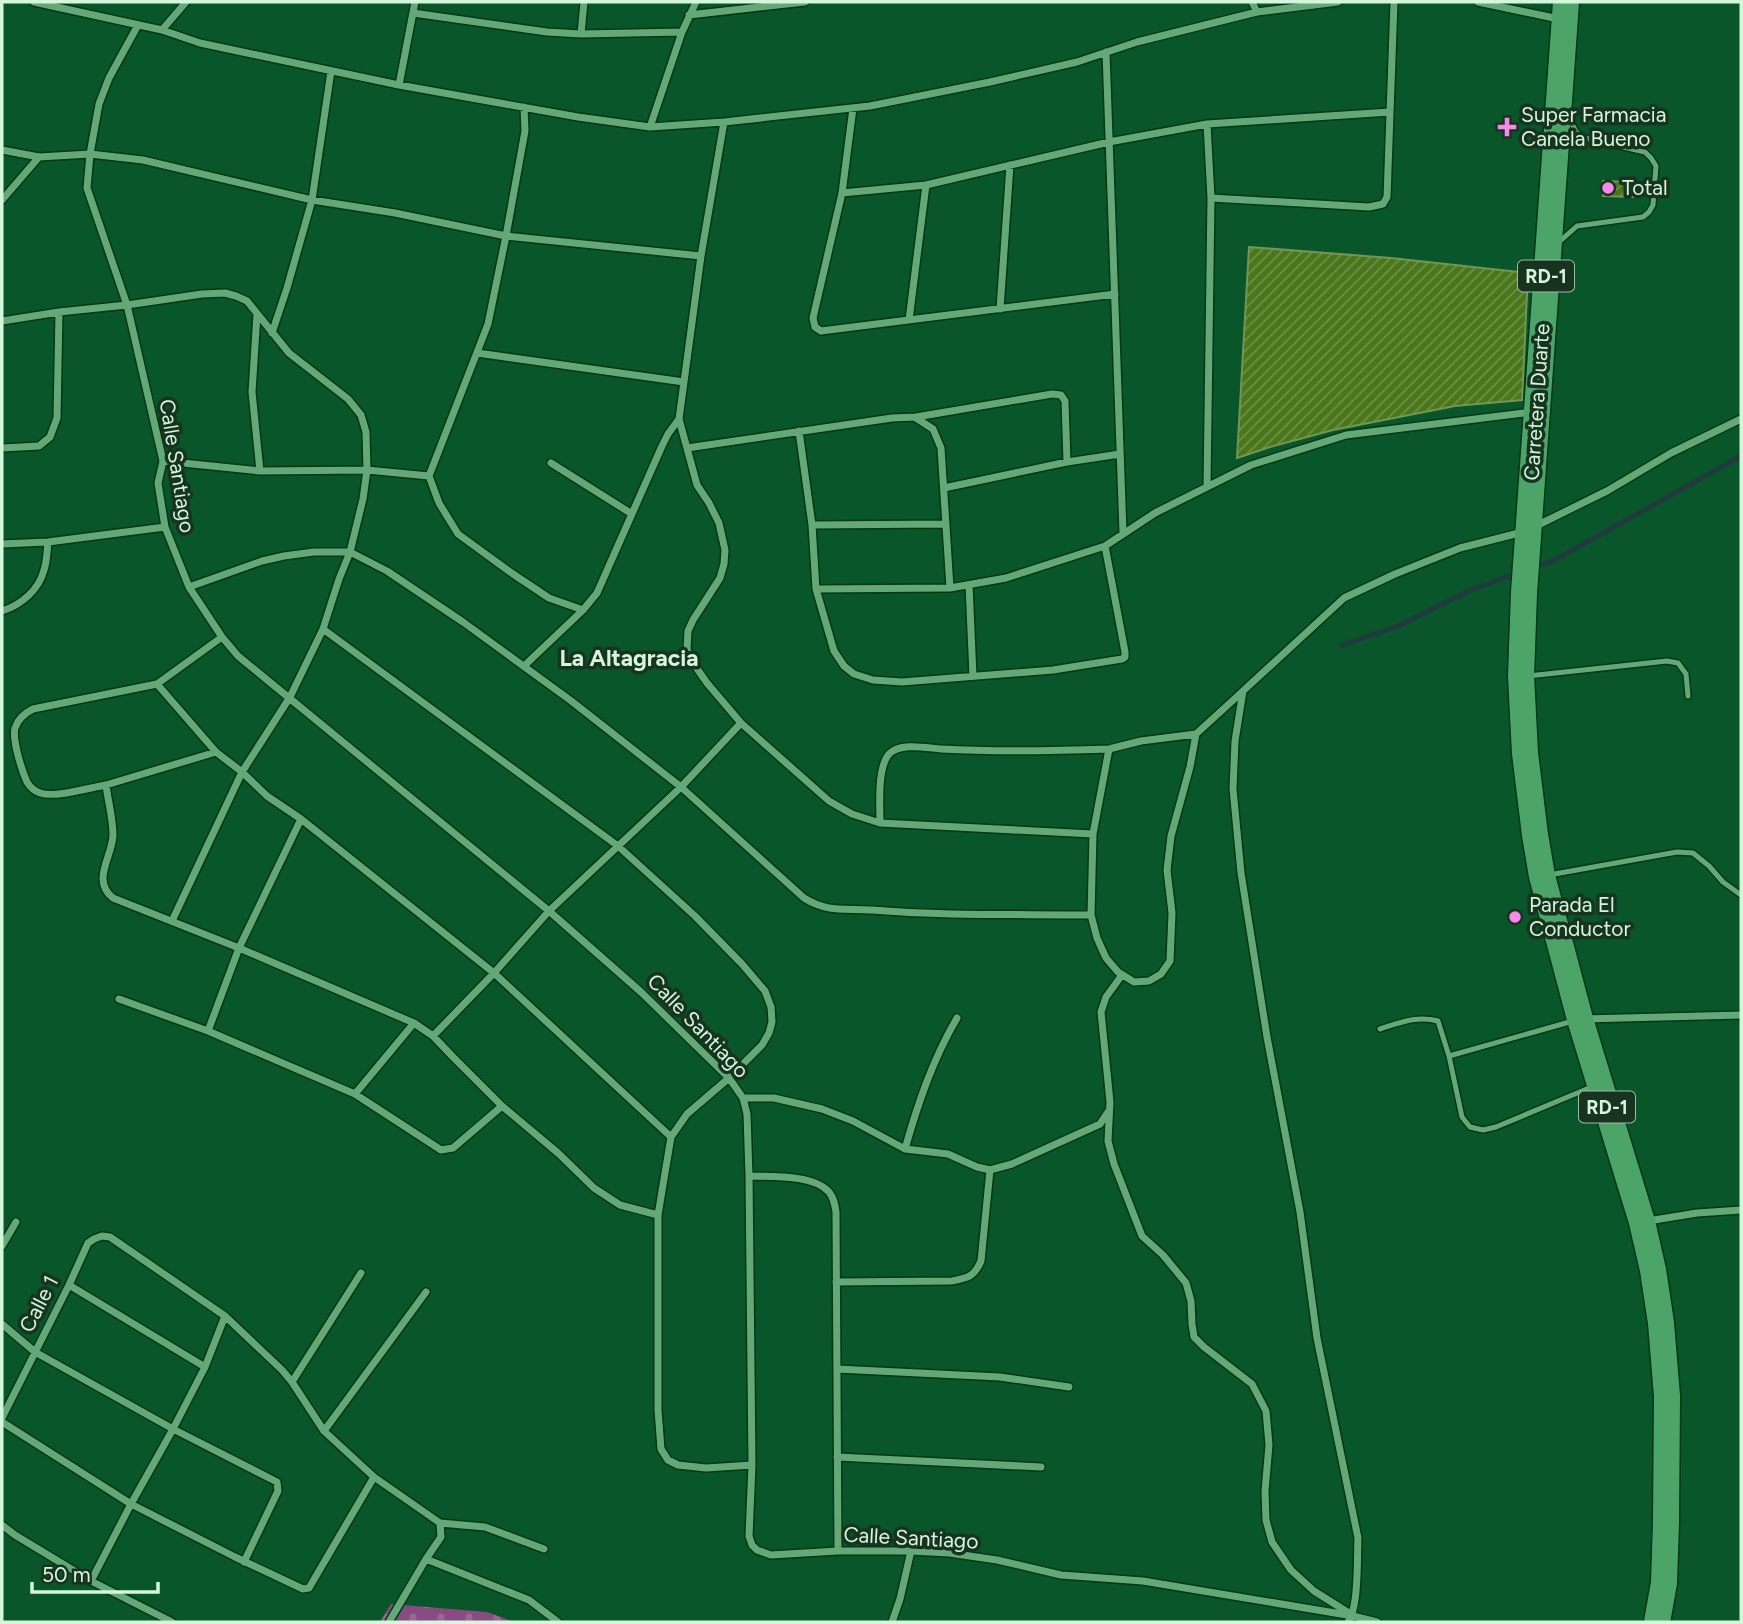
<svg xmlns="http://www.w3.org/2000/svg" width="1743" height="1624" font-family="Figtree,sans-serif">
  <defs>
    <pattern id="cemetery-stones" width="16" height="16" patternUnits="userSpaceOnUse" patternTransform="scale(1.75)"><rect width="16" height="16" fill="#894c82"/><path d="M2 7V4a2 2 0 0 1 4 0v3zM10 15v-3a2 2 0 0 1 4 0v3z" fill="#996693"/></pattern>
    <pattern id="building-hatch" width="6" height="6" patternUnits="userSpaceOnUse" patternTransform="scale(1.75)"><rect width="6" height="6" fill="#4b761b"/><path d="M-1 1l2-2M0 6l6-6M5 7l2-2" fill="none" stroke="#6c9146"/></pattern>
  </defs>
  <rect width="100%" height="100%" fill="#08562a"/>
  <path fill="url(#cemetery-stones)" d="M391,1604L487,1612L514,1622H380Z"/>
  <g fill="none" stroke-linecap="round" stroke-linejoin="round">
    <path stroke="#213a3f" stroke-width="5" d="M1535,566L1551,562L1741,456
      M1342,645L1396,627L1469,591L1519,572"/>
  </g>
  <path fill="url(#building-hatch)" stroke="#729654" stroke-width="2" d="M1603,181L1633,182V197L1603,196Z
    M1249,247L1391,258L1528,273L1522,400L1455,406L1333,430L1270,447L1237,458Z"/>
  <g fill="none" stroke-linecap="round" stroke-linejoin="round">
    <defs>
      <path id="lane" d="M1559,242L1577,226L1643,217L1649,212L1653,205L1656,166L1651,158L1645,152L1585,138L1576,132L1569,117
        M1528,676L1667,661L1678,663L1686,674L1688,696
        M1549,875L1677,852L1693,853L1709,866L1723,882L1741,895
        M1380,1029C1399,1023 1418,1015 1438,1021L1449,1056L1462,1117L1470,1127L1483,1130L1496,1127L1594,1086
        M1449,1056L1573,1021"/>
      <path id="street" d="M34,2L162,30L200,43L399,85L578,117L650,127L724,122L870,106L990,82L1077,62L1137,42L1257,12L1338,2
        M1252,2L1257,12
        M1478,2L1559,19
        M413,13L547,32L581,34L682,32
        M689,15L805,2
        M138,25L109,78L99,104L90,154L87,188L127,305L163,461L158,483L165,527L189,587L222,637L238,656L549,911L641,992L729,1078L743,1098L747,1114L749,1176L752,1465L749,1536L752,1545L757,1550L771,1555L838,1551H911L949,1553L997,1560L1061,1575L1143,1581L1353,1616L1377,1622
        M162,30L186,2
        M581,34L584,2
        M1106,52L1123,533
        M399,85L415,2
        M853,108L842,193L813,318L815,327L821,331L1115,294
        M724,122L701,256L679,419L697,485L709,503L719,523L725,550L724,564L720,578L693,620L688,631L687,649L691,660L707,683L741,723L829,801L852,814L880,823L1093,834L1109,749L1141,741L1196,734L1242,692
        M1207,124L1211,198L1207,487
        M650,127L682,32L696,2
        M2,150L39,157L90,154L143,160L312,200L395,213L506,236L701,256
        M842,193L926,185L1109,142L1207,124L1390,112
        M1211,198L1369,207L1383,204L1387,197L1394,2
        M2,200L39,157
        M1000,309L1010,165
        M257,314L252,392L260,471
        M909,320L926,185
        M2,321L59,312L127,305L202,294L225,293L236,296L247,301L289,353L348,399L361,415L366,432L367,470L363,499L350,552L339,579L323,629L290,697L242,772L172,921
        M272,333L287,288L312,200L331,71
        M477,353L684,382
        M916,418L933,429L941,448L950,588
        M799,431L812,525L816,589L834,651L844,666L854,674L873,680L902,682L1053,670L1122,659L1125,657V652L1105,546
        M2,448L39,446L50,437L57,418L59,312
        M687,448L892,418L916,417L1052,394L1061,395L1065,401L1067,462
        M163,461L260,471L367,470L429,476L439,503L458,534L513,574L549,598L583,610
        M551,463L632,514
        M429,476L488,324L506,236L525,131L524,107
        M944,488L1067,462L1120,454
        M812,525L946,524
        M1534,527L1607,491L1671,453L1741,419
        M2,544L48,542L165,527
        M969,585L973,676
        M189,587L262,561L284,556L314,552H350L387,571L463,622L570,700L681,787L804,898C828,913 845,908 872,910C945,916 1018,914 1091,915L1093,834
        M816,589L950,588L1006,578L1105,546L1155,513L1251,465L1346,435L1532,412
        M2,611C21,605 39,590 44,570C47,561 47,551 48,542
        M323,629L618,846L695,916L742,964L765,991L771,1007L772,1022L769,1033L762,1045L729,1078L687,1114L671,1137L658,1215V1410L661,1449L668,1460L678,1465L706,1468L752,1465
        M222,637L157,684L33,709C25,713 18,719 15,728C12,740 22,771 27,782C30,787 34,791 40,793C56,798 88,788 106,785C108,801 113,819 113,835C112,858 91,880 113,898L239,948L414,1023L433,1036L453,1057L502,1106L558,1153L594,1188L620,1205L658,1215
        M524,666L583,610L597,593L662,446L668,434L679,419
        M157,684L216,752L242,772L267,796L301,819L494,973L671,1137
        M106,785L216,752
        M880,823C880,806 877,768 889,754C900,742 927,748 941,749C997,752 1053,751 1109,749
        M1091,915L1097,938L1106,958L1118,972L1134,982L1149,981L1161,974L1170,961L1172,913L1167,870L1171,836L1190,767L1196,734
        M1122,975L1106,997L1101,1012L1110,1102L1108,1141L1114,1164L1142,1236L1163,1255L1186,1283L1191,1301L1192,1324L1194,1337L1204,1347L1252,1384L1266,1411L1269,1445L1265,1491L1266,1520L1272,1542L1291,1570L1314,1591L1349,1613
        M119,999L208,1031L355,1094L414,1023
        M1584,1019L1741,1015
        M208,1031L239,948L301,819
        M433,1036L494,973L549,911L681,787L741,723
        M355,1094L441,1150L453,1148L502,1106
        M743,1098H774L822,1109L853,1121L905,1149L948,1154L977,1167L990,1170L1012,1164L1100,1124L1108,1112
        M905,1149C918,1103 933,1059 957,1018
        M749,1176C771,1177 813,1174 829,1192C834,1198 835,1205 836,1212L838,1551
        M1648,1221L1697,1213L1741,1210
        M2,1246L16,1222
        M836,1282L952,1281C968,1278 974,1277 981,1261L990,1170
        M69,1285L205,1367
        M2,1324L35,1352L173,1429L277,1482L278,1491L244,1562
        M837,1369L1000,1377L1069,1387
        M292,1382L361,1273
        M2,1418L69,1285L88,1243L94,1239L102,1236L110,1237L225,1316L282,1370L292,1382L324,1431L374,1477L440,1523L485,1527L544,1549
        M2,1422L131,1504L235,1557L303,1589L309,1588L374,1477
        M324,1431L426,1292
        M837,1457L1041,1467
        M2,1525L15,1535L91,1581L172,1622
        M426,1559L529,1600L558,1622
        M91,1581L131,1504L173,1429L205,1367L225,1316
        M389,1622L426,1559L441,1537L440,1523
        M892,1622L900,1599L911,1551
        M1348,1622C1359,1607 1357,1558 1358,1538L1317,1338L1300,1212L1267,1037L1241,873L1233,789L1235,741L1243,691L1344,598L1395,574L1460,548L1523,532"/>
      <path id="primary" d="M1566,2L1524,593L1521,676L1525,753L1535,835L1542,876L1580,1019L1642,1222L1653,1270L1661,1323L1667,1396L1666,1522L1664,1583L1657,1622"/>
    </defs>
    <use href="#lane" stroke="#003817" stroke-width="8"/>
    <use href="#street" stroke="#003817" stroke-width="10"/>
    <use href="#primary" stroke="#003817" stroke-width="29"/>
    <use href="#lane" stroke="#64a877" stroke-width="5"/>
    <use href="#street" stroke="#64a877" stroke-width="7"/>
    <use href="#primary" stroke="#4ca469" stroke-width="26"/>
  </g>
  <g fill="#f888ea" stroke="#183420" stroke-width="2.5">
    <path d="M1503.5 116.5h7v7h7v7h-7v7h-7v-7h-7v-7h7z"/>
    <circle cx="1608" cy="188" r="7"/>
    <circle cx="1515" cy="917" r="7"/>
  </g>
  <g text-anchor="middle" stroke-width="7" stroke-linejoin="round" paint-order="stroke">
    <g fill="#183420" stroke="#9cbca3" stroke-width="2">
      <rect x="1518" y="260.5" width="56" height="31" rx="5"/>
      <rect x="1579" y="1091.5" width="56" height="31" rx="5"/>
    </g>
    <g font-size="19" font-weight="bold" fill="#d4f6db">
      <text x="1546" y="283">RD-1</text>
      <text x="1607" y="1114">RD-1</text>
    </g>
    <g font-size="21" fill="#d4f6db" stroke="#183420" text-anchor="start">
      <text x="1521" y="122">Super Farmacia<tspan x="1521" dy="24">Canela Bueno</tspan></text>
      <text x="1622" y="195">Total</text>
      <text x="1529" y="912">Parada El<tspan x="1529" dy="24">Conductor</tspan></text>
    </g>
    <g font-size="21" fill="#d4f6db" stroke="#183420">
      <text transform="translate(1537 402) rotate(-86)" y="7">Carretera Duarte</text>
      <text transform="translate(177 466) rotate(81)" y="7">Calle Santiago</text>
      <text transform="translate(698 1026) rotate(46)" y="7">Calle Santiago</text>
      <text transform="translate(39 1304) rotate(-63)" y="7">Calle 1</text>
      <text transform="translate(911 1538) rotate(3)" y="7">Calle Santiago</text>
    </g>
    <g font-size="23" font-weight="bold" fill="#d4f6db" stroke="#183420">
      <text x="629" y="666">La Altagracia</text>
    </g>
  </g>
  <rect width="1743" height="1624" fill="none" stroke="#d4f6db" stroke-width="7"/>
  <path d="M32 1582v10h126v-10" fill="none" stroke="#d4f6db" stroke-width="3.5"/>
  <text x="42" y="1582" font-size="21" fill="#d4f6db" stroke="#183420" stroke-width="5" paint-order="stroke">50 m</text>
</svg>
